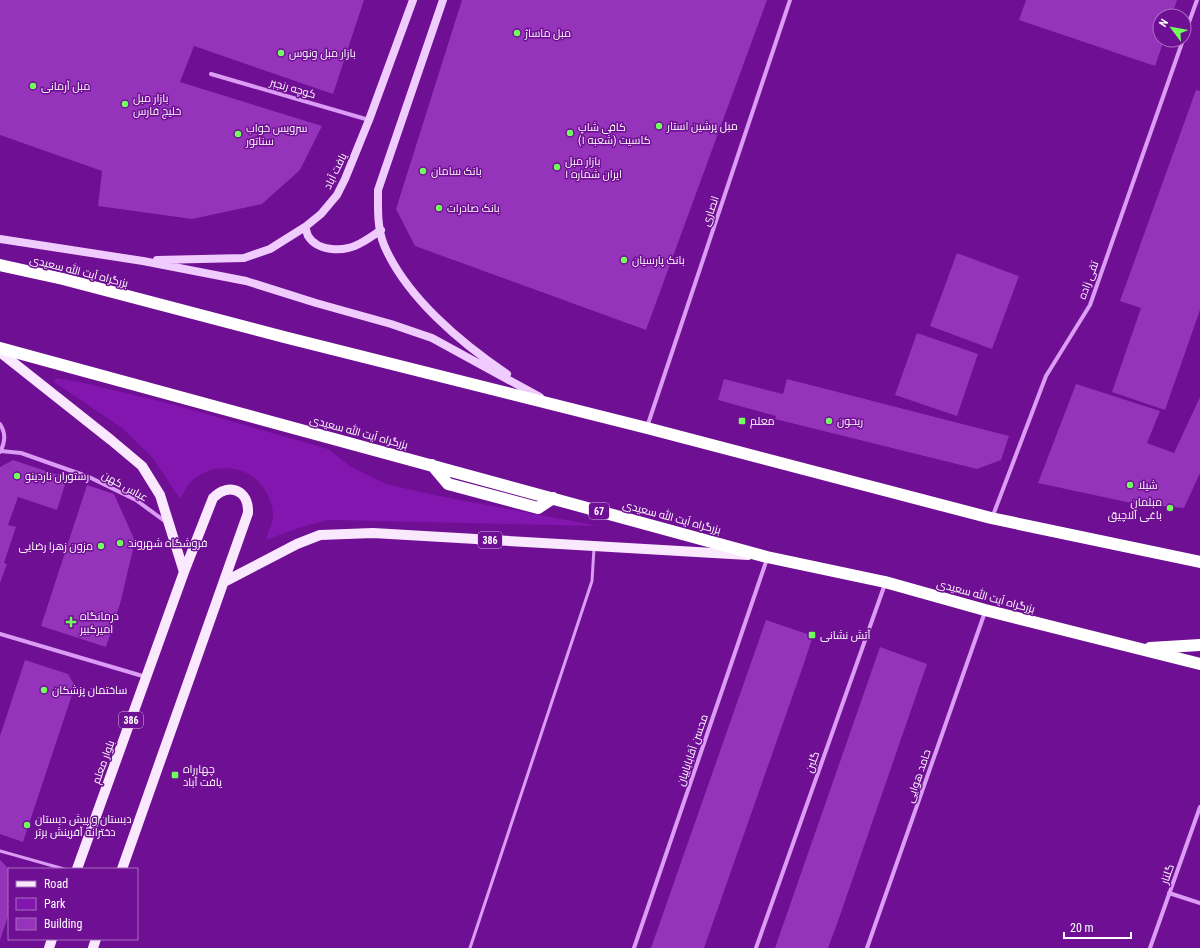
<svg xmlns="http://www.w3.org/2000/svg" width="1200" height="948" font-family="'Roboto Condensed',Cairo,sans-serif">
  <rect width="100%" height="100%" fill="#6f0f93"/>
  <path fill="#8316ae" d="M55,378L84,383L175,405L328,449L351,467L386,484L434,495L598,526L329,520L301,527L266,540C268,533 272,524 273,516C273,506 269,496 263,487C247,465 215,462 194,479C187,485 184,492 180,499L153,458L122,428L54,382Z"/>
  <path fill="#9533bb" d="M0,0H364L333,94L194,46L180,82L322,126L300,170L262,204L192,219L98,206L102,171L0,135Z
    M462,0H767L646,330L415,246L396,209Z
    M1026,0H1177L1172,16H1160V40H1164L1155,66L1019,20Z
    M1196,90L1200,91V310L1165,410L1112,392L1141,308L1120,301Z
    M957,253L1019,276L992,349L930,326Z
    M917,333L978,354L957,416L895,395Z
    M724,379L783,394L787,379L1009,436L1001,460L977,469L775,419L776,416L718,400Z
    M1076,384L1160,411L1147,443L1174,453L1200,397V473L1184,508L1136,504L1038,483Z
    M13,460L67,478L57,510L18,497L8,525L16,527L4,563L7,564L0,583V467Z
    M87,485L114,494L135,541L120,604L106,647L41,626Z
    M766,620L813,636L802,669L704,948H651Z
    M880,647L927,664L837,924L828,948H775Z
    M25,660L68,674L75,686L23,842L0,834V736Z
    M0,860L9,869V913L0,940Z"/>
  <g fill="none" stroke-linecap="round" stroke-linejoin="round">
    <path stroke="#da9cf4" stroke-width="3" d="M0,851L64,869
      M470,948L592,581L594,548"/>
    <path stroke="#da9cf4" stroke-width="4" d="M1184,36L1197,0
      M211,74L369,120
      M0,424C6,433 5,443 0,452
      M647,427L790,0
      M1,451L21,453L89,477L136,500L166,522
      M992,518L1046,376L1090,305L1183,40
      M0,634L146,677
      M1169,893L1200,903
      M634,948L767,559
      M756,948L885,584
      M867,948L985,612
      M1150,948L1200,807"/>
    <path stroke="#f0cbfd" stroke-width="8" d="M443,0L378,190C378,208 377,228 384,245C406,297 461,343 507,374
      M305,227C306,229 307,233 308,236C318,252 344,252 359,244C367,240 374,235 381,230
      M0,239L143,261L246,281L316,303L391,324L432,338L540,397
      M157,260L244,258L270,249L305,227L321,214L337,195L345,179L369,120L413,0"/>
    <path stroke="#fae8ff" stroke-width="10" d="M0,352L111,440L142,466L160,495L184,572
      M224,582L297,544L320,535L373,533L748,555
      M77,869L184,572L213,498C229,482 249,490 248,513L122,869
      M49,948L52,939
      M93,948L96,939"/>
    <path stroke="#fff" stroke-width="12" d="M0,265L63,279L284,337L647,428L991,518L1200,562
      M0,348L767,557L885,582L985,610L1200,664
      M432,465L448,484L538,508L553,498
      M1150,648L1200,645"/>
  </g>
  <g fill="#72ff5e" stroke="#6f0f93" stroke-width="1.5">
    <circle cx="517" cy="33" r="4"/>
    <circle cx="281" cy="53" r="4"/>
    <circle cx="33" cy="86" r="4"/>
    <circle cx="125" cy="104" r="4"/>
    <circle cx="659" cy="126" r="4"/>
    <circle cx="570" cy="133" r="4"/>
    <circle cx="238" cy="134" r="4"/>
    <circle cx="557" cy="167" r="4"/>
    <circle cx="423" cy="171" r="4"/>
    <circle cx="439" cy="208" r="4"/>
    <circle cx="624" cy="260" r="4"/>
    <rect x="738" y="417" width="8" height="8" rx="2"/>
    <circle cx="829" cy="421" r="4"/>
    <circle cx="17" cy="476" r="4"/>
    <circle cx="1130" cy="485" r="4"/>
    <circle cx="1170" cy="508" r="4"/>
    <circle cx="120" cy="543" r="4"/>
    <circle cx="101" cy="546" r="4"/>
    <path d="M69 616h4v4h4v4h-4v4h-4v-4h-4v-4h4z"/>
    <rect x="808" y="631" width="8" height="8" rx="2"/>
    <circle cx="44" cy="690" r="4"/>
    <rect x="171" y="771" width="8" height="8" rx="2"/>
    <circle cx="27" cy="825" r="4"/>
  </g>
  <g text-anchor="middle" stroke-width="3" stroke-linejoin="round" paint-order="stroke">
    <g fill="#6f0f93" stroke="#d4b7df" stroke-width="1">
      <rect x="589" y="503" width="20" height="16" rx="3"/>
      <rect x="478" y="532" width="24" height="16" rx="3"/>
      <rect x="119" y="712" width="24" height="16" rx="3"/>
    </g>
    <g font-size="10" font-weight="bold" fill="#fff">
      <text x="599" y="515">67</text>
      <text x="490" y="544">386</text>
      <text x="131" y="724">386</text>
    </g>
    <g font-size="11" fill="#fff" stroke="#6f0f93" text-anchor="start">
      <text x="525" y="37">مبل ماساژ</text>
      <text x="289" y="57">بازار مبل ونوس</text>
      <text x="41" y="90">مبل آرمانی</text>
      <text x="133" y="102">بازار مبل<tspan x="133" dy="13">خلیج فارس</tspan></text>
      <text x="667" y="130">مبل پرشین استار</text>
      <text x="578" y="131">کافی شاپ<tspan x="578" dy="13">کاسیت (شعبه ۱)</tspan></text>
      <text x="246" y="132">سرویس خواب<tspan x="246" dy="13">سناتور</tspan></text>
      <text x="565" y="165">بازار مبل<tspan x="565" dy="13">ایران شماره ۱</tspan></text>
      <text x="431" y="175">بانک سامان</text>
      <text x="447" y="212">بانک صادرات</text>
      <text x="632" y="264">بانک پارسیان</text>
      <text x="750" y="425">معلم</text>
      <text x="837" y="425">ریحون</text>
      <text x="25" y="480">رستوران ناردینو</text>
      <text x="1138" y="489">شیلا</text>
      <text x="1162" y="506" text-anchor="end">مبلمان<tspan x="1162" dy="13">باغی آلاچیق</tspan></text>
      <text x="128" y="547">فروشگاه شهروند</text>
      <text x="93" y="550" text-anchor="end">مزون زهرا رضایی</text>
      <text x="80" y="620">درمانگاه<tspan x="80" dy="13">امیرکبیر</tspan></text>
      <text x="820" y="639">آتش نشانی</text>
      <text x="52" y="694">ساختمان پزشکان</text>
      <text x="183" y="773">چهارراه<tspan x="183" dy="13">یافت آباد</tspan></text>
      <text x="35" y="823">دبستان و پیش دبستان<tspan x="35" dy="13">دخترانه آفرینش برتر</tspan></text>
    </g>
    <g font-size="11" fill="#fff" stroke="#6f0f93">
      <text transform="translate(293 88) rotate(16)" y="4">کوچه رنجبر</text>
      <text transform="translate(335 171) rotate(-64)" y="4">یافت آباد</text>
      <text transform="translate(710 211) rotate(-71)" y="4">انصاری</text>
      <text transform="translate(79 271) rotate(14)" y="4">بزرگراه آیت الله سعیدی</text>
      <text transform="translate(1088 280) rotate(-70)" y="4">تقی زاده</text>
      <text transform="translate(359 432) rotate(15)" y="4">بزرگراه آیت الله سعیدی</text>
      <text transform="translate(125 486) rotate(29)" y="4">عباس کهن</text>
      <text transform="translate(672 517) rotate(15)" y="4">بزرگراه آیت الله سعیدی</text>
      <text transform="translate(986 596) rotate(15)" y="4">بزرگراه آیت الله سعیدی</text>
      <text transform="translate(692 750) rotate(-71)" y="4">محسن آقاباباییان</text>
      <text transform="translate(103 762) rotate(-70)" y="4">بلوار معلم</text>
      <text transform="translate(812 762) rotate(-71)" y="4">گلبن</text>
      <text transform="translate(918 776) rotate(-71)" y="4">حامد هوایی</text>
      <text transform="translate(1167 874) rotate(-71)" y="4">گلنار</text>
    </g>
  </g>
  <rect x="8" y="868" width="130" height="72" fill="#6f0f93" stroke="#a96fbe"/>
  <rect x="16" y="881" width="20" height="6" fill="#fae8ff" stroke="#a96fbe"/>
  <text x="44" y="888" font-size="12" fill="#ffffff">Road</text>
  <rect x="16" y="898" width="20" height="12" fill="#8316ae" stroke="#a96fbe"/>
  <text x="44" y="908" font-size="12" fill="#ffffff">Park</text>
  <rect x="16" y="918" width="20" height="12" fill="#9533bb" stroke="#a96fbe"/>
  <text x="44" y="928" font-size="12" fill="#ffffff">Building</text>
  <g transform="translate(1172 28) rotate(302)"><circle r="19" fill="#6f0f93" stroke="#a96fbe"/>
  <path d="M0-3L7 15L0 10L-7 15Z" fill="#72ff5e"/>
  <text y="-6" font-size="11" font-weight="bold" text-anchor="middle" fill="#ffffff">N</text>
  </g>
  <path d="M1064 932v6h67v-6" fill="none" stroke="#ffffff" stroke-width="2"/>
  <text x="1070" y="932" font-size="12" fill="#ffffff" stroke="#6f0f93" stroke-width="3" paint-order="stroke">20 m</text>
</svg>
